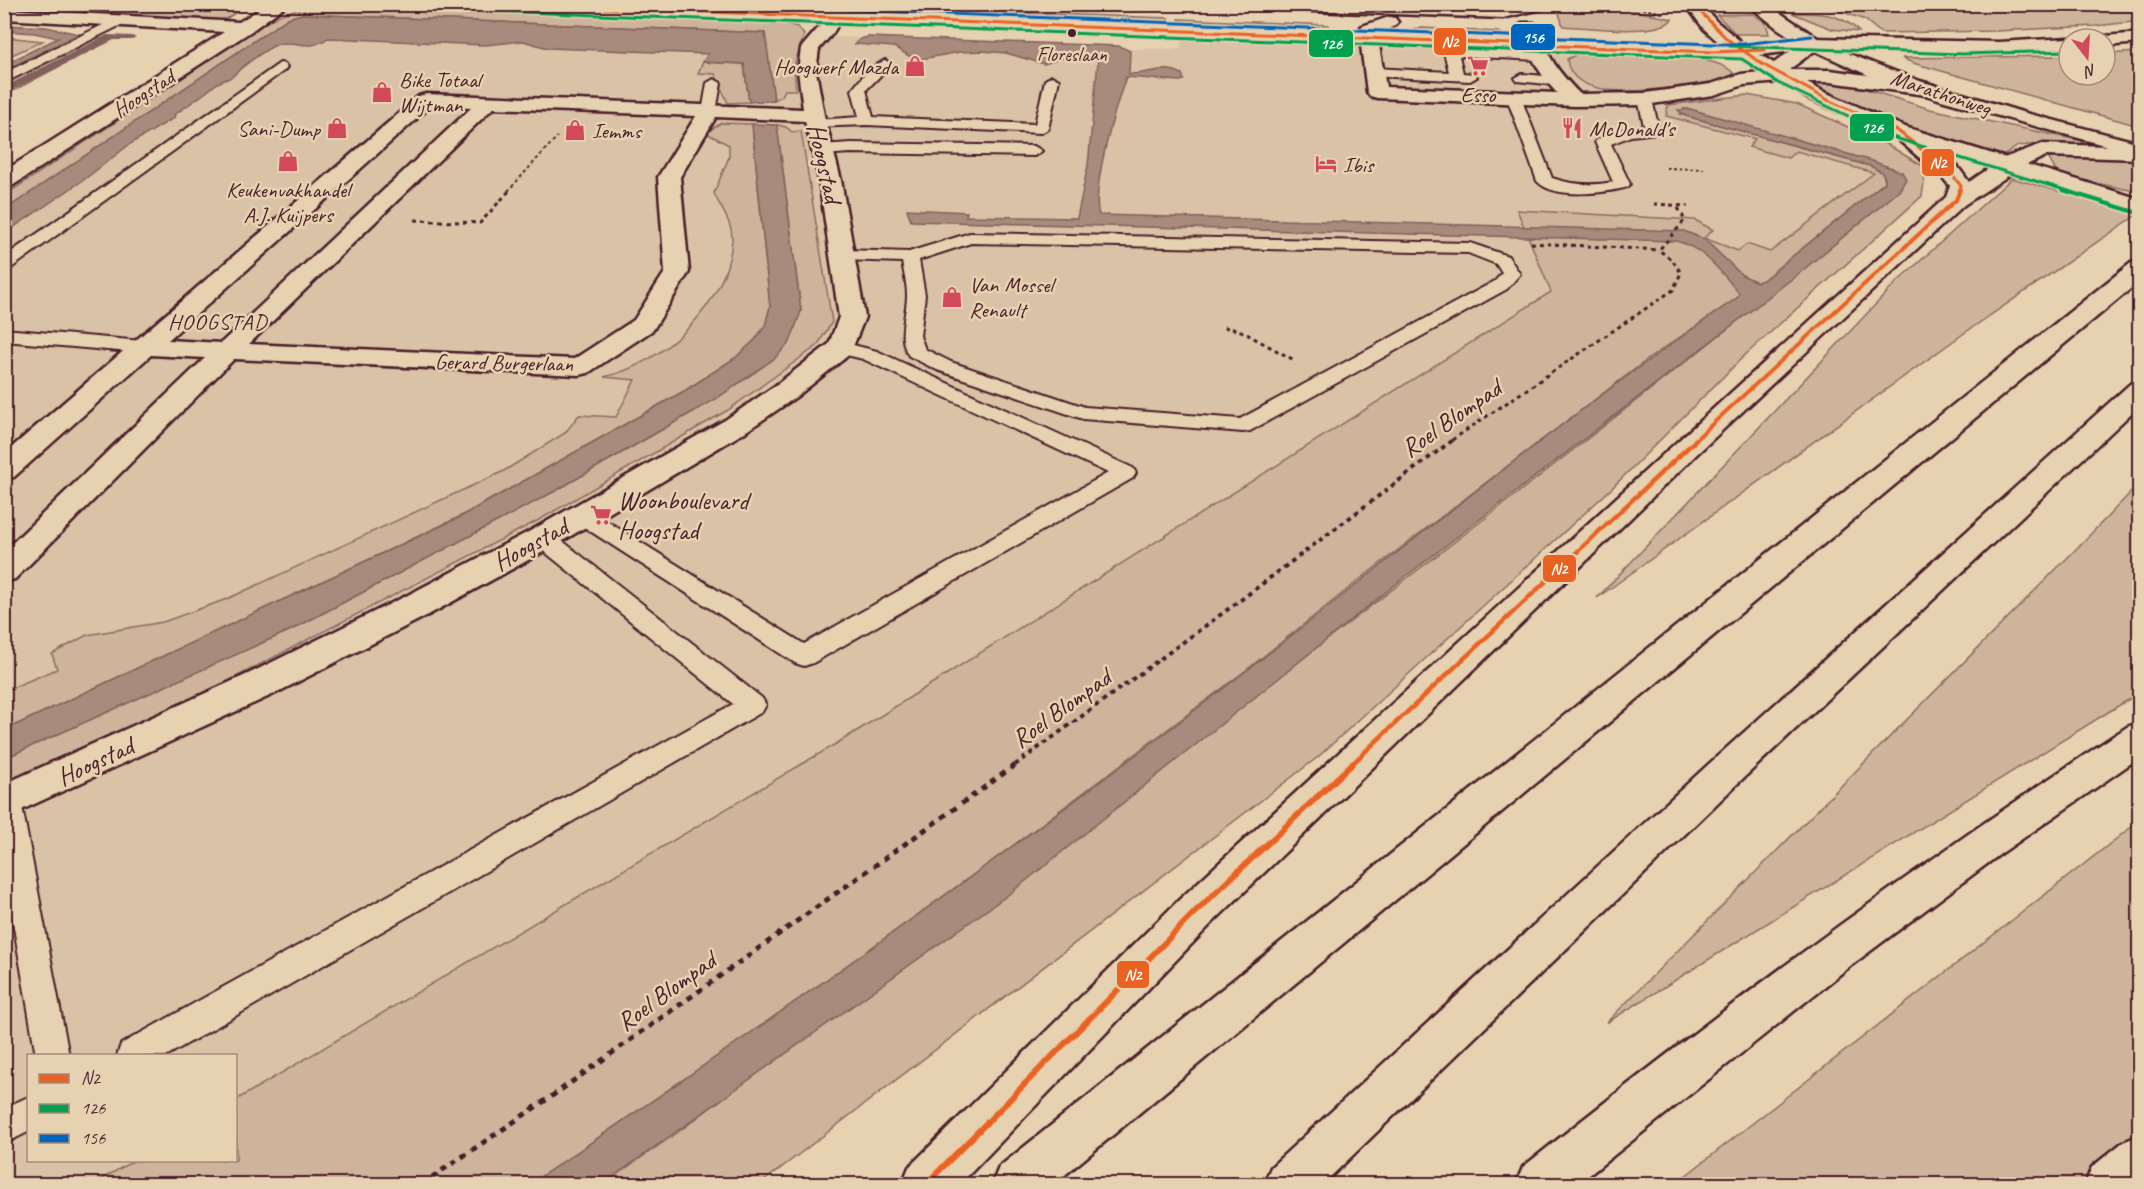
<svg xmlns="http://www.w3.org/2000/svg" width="2144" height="1189" font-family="Caveat,sans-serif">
  <rect width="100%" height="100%" fill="#e6d1b0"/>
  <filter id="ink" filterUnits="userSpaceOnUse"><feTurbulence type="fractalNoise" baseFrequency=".0167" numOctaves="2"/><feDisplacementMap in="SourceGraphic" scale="12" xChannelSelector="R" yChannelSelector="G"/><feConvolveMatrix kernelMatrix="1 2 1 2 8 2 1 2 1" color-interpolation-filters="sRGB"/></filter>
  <g filter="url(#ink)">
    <path fill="#d9c2a5" d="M250,12L1112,49H1181L1182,40L1664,57L1735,101L1874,172L1770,252L1747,244L1738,251L1703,238L1712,231L1517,211L1551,292L844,739L236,1100V1056H28V1160L133,1161L93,1184H5V172L218,36Z"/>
    <path fill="#cdb49a" stroke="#8c6a62" stroke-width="1.5" d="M227,4L243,8L218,24L5,11L4,5Z
      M348,4L422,9L772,21L798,27L804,35L794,66L796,90H785L782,96L774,100L765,33L302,14L288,18L5,210V195L270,20C294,6 321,5 348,4Z
      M1579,4L1609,5L1672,19C1660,37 1585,27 1563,26L1558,10Z
      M1834,4H2093L2095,7C2110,8 2124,5 2139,4L2140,21L2096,26L1995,31L1881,33L1865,20L1831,8Z
      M607,5H794L809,6V9L798,12Z
      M904,9L1168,18L1167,26L900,16Z
      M1792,13C1817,13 1841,12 1859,32L1832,29Z
      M1753,14L1766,23L1769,34H1736L1717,15Z
      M1179,19L1329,25L1330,32L1178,26Z
      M1422,28L1498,32L1517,39L1395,35L1400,32Z
      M77,35L110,40L5,95V70Z
      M4,37H5L43,41L5,58Z
      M2139,52V126L1913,63L1902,58L2069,56V75H2105V54Z
      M1578,54C1609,54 1718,50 1734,74L1723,80C1690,84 1571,112 1567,59Z
      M703,62L744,64L749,102L728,103L715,74L698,73Z
      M1814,80L1843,82L1930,109L2083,141L2082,145L2054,143L2018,146L2000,158L1895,123L1813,84Z
      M1747,95L1797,104L1888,145L1926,168L1922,196L1743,357L1611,489L1318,757L760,1184H603L677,1133C1086,821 1500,515 1899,191L1893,168L1690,109H1683L1680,114L1686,116L1870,166L1883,173L1885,182L1763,280L1648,359L1373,569L1245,671L990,863L812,992L530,1184H93L133,1161L236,1160V1100L844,739L1551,292L1517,210L1695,220L1713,230L1704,238L1738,251L1747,244L1770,252L1874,173L1796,151L1788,158L1749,147L1755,139L1666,116L1668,105Z
      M721,123L752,124L770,307L765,326L755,340L735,358L686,390L459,517L5,730L4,691L57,669L52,654L87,635L163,622L227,599L504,471L565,433L579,415L616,417L635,380L604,377C664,364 728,303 732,240C733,222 720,208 714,193L729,157V145L706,133Z
      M777,125L786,127L792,132L801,131L832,322L817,346L728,410L539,520L203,694L5,782L4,758L291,630L557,490L717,398L775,358L801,311Z
      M2107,154L2139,161V192L2058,175L2049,159L2053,155Z
      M2012,178L2138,214L1963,334L1597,598L1896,283Z
      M2139,484V693L1606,1023L2082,543Z
      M2139,821V1184H1675Z"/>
    <path fill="#a88b7b" stroke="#82605b" stroke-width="1.5" d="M302,14L765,33L774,100L749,102L744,64L703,62L708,54L548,48L523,41L485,45L328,38C307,53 298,39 278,44C267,48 241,67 233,76C228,80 221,80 216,84C204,95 189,104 175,114L174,118L130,144L85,179L5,233V210L288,18Z
      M5,25L46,27L79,34L5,70V64L58,38L34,33L5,31Z
      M868,37L1119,46L1130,51L1129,74C1148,75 1163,64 1182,74L1184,80L1180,81L1126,77C1116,105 1091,188 1099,215L1684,231L1704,239L1742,275L1757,282L1763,280L1885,182C1886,172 1878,170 1870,166L1686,116L1678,110L1690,109L1872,161L1902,172L1906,179L1899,191L1797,275L1396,584L1012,892L603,1184H530C773,1020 1013,851 1246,671C1408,545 1568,414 1737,298L1739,293C1721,272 1703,247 1676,241L911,221L907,209L967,212L966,216L1077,218L1088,165L1098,61L1094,57L1076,54L1044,64L1006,53L983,51L960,52L916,60L894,47L855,44L860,39Z
      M752,124L777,125L801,311L790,342L775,358L717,398L557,490L291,630L5,758V730L460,517L686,390L735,358L755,340L765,326L770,307Z"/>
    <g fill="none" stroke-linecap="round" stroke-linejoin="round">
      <path fill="#82605b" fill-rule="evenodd" d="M107,35L132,36L136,38L132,40H114L4,94V87Z"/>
      <defs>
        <path id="service" d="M119,17L125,21L123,24L4,83V73Z
          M1451,48L1539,52L1546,56L1539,60L1459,56L1463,73L1475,74L1477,77L1470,81L1374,76L1367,72L1374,68L1449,72L1444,52Z
          M885,60L892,64L866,90L873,117L1035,124L1045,80L1052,76L1059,80L1048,129L1041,133L867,125L811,127L809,124L816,120L859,117L852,90L867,71Z
          M280,63L285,64L287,67L285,70L10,269L4,270V257Z
          M1522,74L1556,77L1563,81L1556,85L1517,81L1515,78Z
          M714,79L721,83L716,112L709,116L702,112L707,83Z
          M1514,94L1521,98L1552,178C1572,185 1592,186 1613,182L1595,142L1598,139L1623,129L1644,126L1638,99L1640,96L1645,95L1652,99L1659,130L1657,133L1631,136L1611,144L1630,184L1628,187C1606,193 1553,200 1537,181L1507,98Z
          M850,143L1034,146L1042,151L1034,156L850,153L822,155L814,150L822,145Z
          M970,233L1470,243L1508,256L1520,274L1507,289L1250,431L1243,432L1083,419L937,370L909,356C896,337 907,316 907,295C907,285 904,273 902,262L843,260L837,259L834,255L837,251L843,250L909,252ZM971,243L1468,253L1496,264L1502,273L1495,281L1240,419L1085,407L951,362L925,349L920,336L925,295L919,260Z
          M4,329L142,341L149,343L152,347L149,351L142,353L4,341Z
          M841,342L877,351L1133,468L1136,473L1133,478L813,663L804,666L795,663L573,520L570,515L573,510L581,507L589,510L804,644L1108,473L863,359L834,352L831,348L834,344Z
          M543,530L551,532L762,698L766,705L762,712L166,1056H117L121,1044L733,704L535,544L532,538L535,532Z
          M7,789L17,793L21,801L69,1056H36L4,869V790Z
          M28,1097V1132L4,1144V1108Z"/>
        <path id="minor" d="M268,4H288L250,32L12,186L4,187V171L224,32L4,19V9L239,22Z
          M833,4H850L833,33L819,49L816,71L824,115L841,180L865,317L850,354L796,397L745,432L554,546L430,614L274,694L4,818V784L248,674L406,596L532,530L725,420L776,385L829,344L839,317L819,180L805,121L716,117L680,177L689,272L653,330L588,373L579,375L234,359L15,579L4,582V551L205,358L151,355L14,477L4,479V454L419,96L426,94L803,109L798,71L801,48L820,26ZM431,106L471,108L221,343L168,340ZM493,108L696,116L658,177L665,272L634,320L574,359L249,344Z
          M1245,4H1391L1473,8L1548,4L1546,8L1503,18L1253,9Z
          M1389,17L1395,18L1398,22L1395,26L1377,33L1386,87L1557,93C1538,74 1529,52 1519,27L1522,23H1534L1537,27C1549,58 1556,70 1580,94L1645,93L1711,84L1741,74L1781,70H1830L1926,83L1933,85L1936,89L1933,93L1926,95L1830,82H1781L1744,85L1714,95L1645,105L1575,106L1377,98L1370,96L1367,92L1359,30L1362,26Z
          M2140,1135V1184H2085L2092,1167L2123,1142Z"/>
        <path id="secondary" d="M485,4H636L1724,47L1704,29L1685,4H1702L1716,21L1746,46L1795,40L1777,28L1747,4H1767L1819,39L1852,55L1920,81L2022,112L2140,143V155L1941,100L1872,77L1811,49L1760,55L1822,91L1905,127L2140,199V213L1891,135L1809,99L1738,57L493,9Z"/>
        <path id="motorway" d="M2140,33V43L2105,46V39H2097L2105,36Z
          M1813,38L1999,42L2069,38L2075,39H2069V48L1999,52L1817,49L1790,69L1788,80H1774C1770,74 1771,69 1774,63L1807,39Z
          M1898,125L1905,127L1958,167L1969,182L2004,158L2042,144L2140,147V159L2046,156L2020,168L1964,205L1699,452L1210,925L960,1184H902L909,1167L1180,899L1679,440L1946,197L1950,186L1942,177L1888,131L1891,127Z
          M2140,261V281L1054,1184H992L999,1167L2131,263Z
          M2140,382V405L1736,785L1323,1184H1264L1271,1167L1710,763L2130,384Z
          M2140,722V757L1999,855L1849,967L1578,1184H1516L1523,1167C1718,1011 1918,864 2127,727Z"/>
      </defs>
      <use href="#service" stroke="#4a1f2b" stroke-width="4"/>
      <use href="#minor" stroke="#4a1f2b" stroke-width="5"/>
      <use href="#secondary" stroke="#4a1f2b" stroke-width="5"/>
      <use href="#motorway" stroke="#4a1f2b" stroke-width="5"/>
      <path stroke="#4a1f2b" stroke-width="2" stroke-dasharray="3 3" stroke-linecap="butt" d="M1619,4L1663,13
        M1817,7L1827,4
        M1666,168L1704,169
        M508,191L557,137"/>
      <path stroke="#4a1f2b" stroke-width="3" stroke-dasharray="4 4" stroke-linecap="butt" d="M1654,204L1688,206
        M415,220L480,223L510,190
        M1531,243L1659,250
        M1224,327L1241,331L1294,360
        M1452,440L1673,290L1681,273L1673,261L1659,250L1685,220L1677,206"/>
      <path stroke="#4a1f2b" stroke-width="4" stroke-dasharray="4.5 4.5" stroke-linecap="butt" d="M1015,765L1242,599L1454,439"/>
      <path stroke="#4a1f2b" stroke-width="5" stroke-dasharray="6 6" stroke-linecap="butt" d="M422,1184L552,1096L1017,764"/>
      <use href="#service" fill="#e6d1b0" fill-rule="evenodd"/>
      <use href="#minor" fill="#e6d1b0" fill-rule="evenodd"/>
      <use href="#secondary" fill="#e6d1b0" fill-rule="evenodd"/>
      <use href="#motorway" fill="#e6d1b0" fill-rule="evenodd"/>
      <defs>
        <path id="bus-1-far3" d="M506,4L1713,52L1765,50
          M1693,4L1727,39L1762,64L1830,101L1898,131L1950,172L1961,186L1959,191"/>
        <path id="bus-1-far2" d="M1695,440L1956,200L1960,190"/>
        <path id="bus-1-far1" d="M1351,765L1697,439"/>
        <path id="bus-1" d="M926,1184L1195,912L1352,764"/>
        <path id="bus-2-far1" d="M493,11L1742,59L1778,83L1895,138L2068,191
          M1730,46L1963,54L2069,51"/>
        <path id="bus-2" d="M2063,190L2138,213"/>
        <path id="bus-3" d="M696,4L1713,44H1744L1812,36"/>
      </defs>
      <use href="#bus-1-far3" stroke="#e6d1b0" stroke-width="6"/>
      <use href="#bus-1-far2" stroke="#e6d1b0" stroke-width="8"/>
      <use href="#bus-1-far1" stroke="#e6d1b0" stroke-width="9"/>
      <use href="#bus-1" stroke="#e6d1b0" stroke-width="10"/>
      <use href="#bus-2-far1" stroke="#e6d1b0" stroke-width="6"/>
      <use href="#bus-2" stroke="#e6d1b0" stroke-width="8"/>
      <use href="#bus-3" stroke="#e6d1b0" stroke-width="6"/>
      <use href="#bus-1-far3" stroke="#ea6222" stroke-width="3"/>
      <use href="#bus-1-far2" stroke="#ea6222" stroke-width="4"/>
      <use href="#bus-1-far1" stroke="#ea6222" stroke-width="4.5"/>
      <use href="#bus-1" stroke="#ea6222" stroke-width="6"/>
      <use href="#bus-2-far1" stroke="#049f4f" stroke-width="3"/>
      <use href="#bus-2" stroke="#049f4f" stroke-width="4"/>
      <use href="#bus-3" stroke="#0065bd" stroke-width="3"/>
    </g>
  </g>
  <defs>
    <symbol id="shop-bare" viewBox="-9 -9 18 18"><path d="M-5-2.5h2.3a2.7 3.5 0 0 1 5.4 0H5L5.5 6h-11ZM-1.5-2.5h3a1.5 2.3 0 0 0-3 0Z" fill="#d1495b" stroke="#e6d1b0" stroke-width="2.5" paint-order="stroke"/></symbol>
    <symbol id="supermarket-bare" viewBox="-9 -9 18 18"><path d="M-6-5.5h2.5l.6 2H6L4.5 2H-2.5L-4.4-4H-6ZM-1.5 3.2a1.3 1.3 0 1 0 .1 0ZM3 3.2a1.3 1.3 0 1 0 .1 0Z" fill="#d1495b" stroke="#e6d1b0" stroke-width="2.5" paint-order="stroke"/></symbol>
    <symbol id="restaurant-bare" viewBox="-9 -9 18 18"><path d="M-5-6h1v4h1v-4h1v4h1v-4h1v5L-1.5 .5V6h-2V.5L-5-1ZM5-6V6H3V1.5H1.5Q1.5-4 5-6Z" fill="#d1495b" stroke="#e6d1b0" stroke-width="2.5" paint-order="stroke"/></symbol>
    <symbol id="hotel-bare" viewBox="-9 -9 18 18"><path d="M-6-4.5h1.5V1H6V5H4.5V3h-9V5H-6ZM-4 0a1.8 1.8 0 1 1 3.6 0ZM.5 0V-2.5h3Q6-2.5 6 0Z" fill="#d1495b" stroke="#e6d1b0" stroke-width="2.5" paint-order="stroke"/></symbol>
  </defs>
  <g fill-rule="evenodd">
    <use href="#shop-bare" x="900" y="51" width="30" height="30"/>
    <use href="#supermarket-bare" x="1463" y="51" width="30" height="30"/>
    <use href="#shop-bare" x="367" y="77" width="30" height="30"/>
    <use href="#shop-bare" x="322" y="113" width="30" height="30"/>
    <use href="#restaurant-bare" x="1557" y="113" width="30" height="30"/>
    <use href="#shop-bare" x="560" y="115" width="30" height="30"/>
    <use href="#shop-bare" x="273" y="146" width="30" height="30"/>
    <use href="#hotel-bare" x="1311" y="149" width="30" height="30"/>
    <use href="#shop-bare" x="937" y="282" width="30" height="30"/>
    <use href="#supermarket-bare" x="586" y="500" width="30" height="30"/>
  </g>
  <circle fill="#4a1f2b" stroke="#e6d1b0" stroke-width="2" cx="1072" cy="33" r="5"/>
  <g text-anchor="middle" stroke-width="5" stroke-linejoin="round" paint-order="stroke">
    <g font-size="20" fill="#4a1f2b" stroke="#e6d1b0">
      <text x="1072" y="61">Floreslaan</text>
    </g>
    <g font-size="22" fill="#4a1f2b" stroke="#e6d1b0" text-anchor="start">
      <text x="898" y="74" text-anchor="end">Hoogwerf Mazda</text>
      <text x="399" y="87">Bike Totaal<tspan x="399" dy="25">Wijtman</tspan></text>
      <text x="1478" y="102" text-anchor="middle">Esso</text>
      <text x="320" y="136" text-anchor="end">Sani-Dump</text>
      <text x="1589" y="136">McDonald's</text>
      <text x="592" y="138">Iemms</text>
      <text x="1343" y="172">Ibis</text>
      <text x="288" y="197" text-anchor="middle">Keukenvakhandel<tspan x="288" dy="25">A.J. Kuijpers</tspan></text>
      <text x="969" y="292">Van Mossel<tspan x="969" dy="25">Renault</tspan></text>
    </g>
    <g font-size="22" fill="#4a1f2b" stroke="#e6d1b0">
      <text transform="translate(1941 92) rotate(18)" y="8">Marathonweg</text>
      <text transform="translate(143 93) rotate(-33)" y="8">Hoogstad</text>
      <text transform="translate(504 362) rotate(1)" y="8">Gerard Burgerlaan</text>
    </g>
    <g font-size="22" letter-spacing="1.5" fill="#4a1f2b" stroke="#e6d1b0">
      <text x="218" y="329">HOOGSTAD</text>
    </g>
    <g font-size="26" fill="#4a1f2b" stroke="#e6d1b0">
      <text transform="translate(825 163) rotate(77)" y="9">Hoogstad</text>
      <text transform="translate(1451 418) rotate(-35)" y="9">Roel Blompad</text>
      <text transform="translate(530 544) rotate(-29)" y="9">Hoogstad</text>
      <text transform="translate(1061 708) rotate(-36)" y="9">Roel Blompad</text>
      <text transform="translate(95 761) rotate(-25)" y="9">Hoogstad</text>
      <text transform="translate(666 991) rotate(-36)" y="9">Roel Blompad</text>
    </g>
    <g font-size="26" fill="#4a1f2b" stroke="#e6d1b0" text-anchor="start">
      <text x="618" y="509">Woonboulevard<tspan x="618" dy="30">Hoogstad</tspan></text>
    </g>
  </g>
  <g stroke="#e6d1b0" stroke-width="2">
    <rect x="1510" y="23" width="46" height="28" rx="6" fill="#0065bd"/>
    <rect x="1433" y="27" width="34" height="29" rx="6" fill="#ea6222"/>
    <rect x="1308" y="29" width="46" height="29" rx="6" fill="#049f4f"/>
    <rect x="1849" y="113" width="46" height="29" rx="6" fill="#049f4f"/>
    <rect x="1921" y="148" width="34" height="29" rx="6" fill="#ea6222"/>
    <rect x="1542" y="554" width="35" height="29" rx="6" fill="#ea6222"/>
    <rect x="1116" y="960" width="34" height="29" rx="6" fill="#ea6222"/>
  </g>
  <g font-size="16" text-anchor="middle" font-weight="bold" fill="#fff">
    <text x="1533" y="43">156</text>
    <text x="1450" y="47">N2</text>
    <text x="1331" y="49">126</text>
    <text x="1872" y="133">126</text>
    <text x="1938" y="168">N2</text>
    <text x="1559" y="574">N2</text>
    <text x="1133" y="980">N2</text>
  </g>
  <rect width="2144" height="1189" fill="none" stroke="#e6d1b0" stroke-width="24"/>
  <rect x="12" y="12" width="2120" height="1165" fill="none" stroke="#4a1f2b" stroke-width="2" filter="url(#ink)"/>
  <rect x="27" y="1054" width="210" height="108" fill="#e6d1b0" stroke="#a88a7b" stroke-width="1.5"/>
  <rect x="39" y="1074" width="30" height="9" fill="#ea6222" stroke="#a88a7b" stroke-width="1.5"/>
  <text x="81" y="1084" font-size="18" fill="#4a1f2b">N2</text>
  <rect x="39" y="1104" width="30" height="9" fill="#049f4f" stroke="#a88a7b" stroke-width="1.5"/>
  <text x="81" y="1114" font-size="18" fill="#4a1f2b">126</text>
  <rect x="39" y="1134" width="30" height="9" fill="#0065bd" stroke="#a88a7b" stroke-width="1.5"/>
  <text x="81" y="1144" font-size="18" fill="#4a1f2b">156</text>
  <g transform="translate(2087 57) rotate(163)"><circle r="28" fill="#e6d1b0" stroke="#a88a7b" stroke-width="1.5"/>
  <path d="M0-4.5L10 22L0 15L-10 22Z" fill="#d1495b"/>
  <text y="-9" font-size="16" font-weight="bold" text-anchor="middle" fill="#4a1f2b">N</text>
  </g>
</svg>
